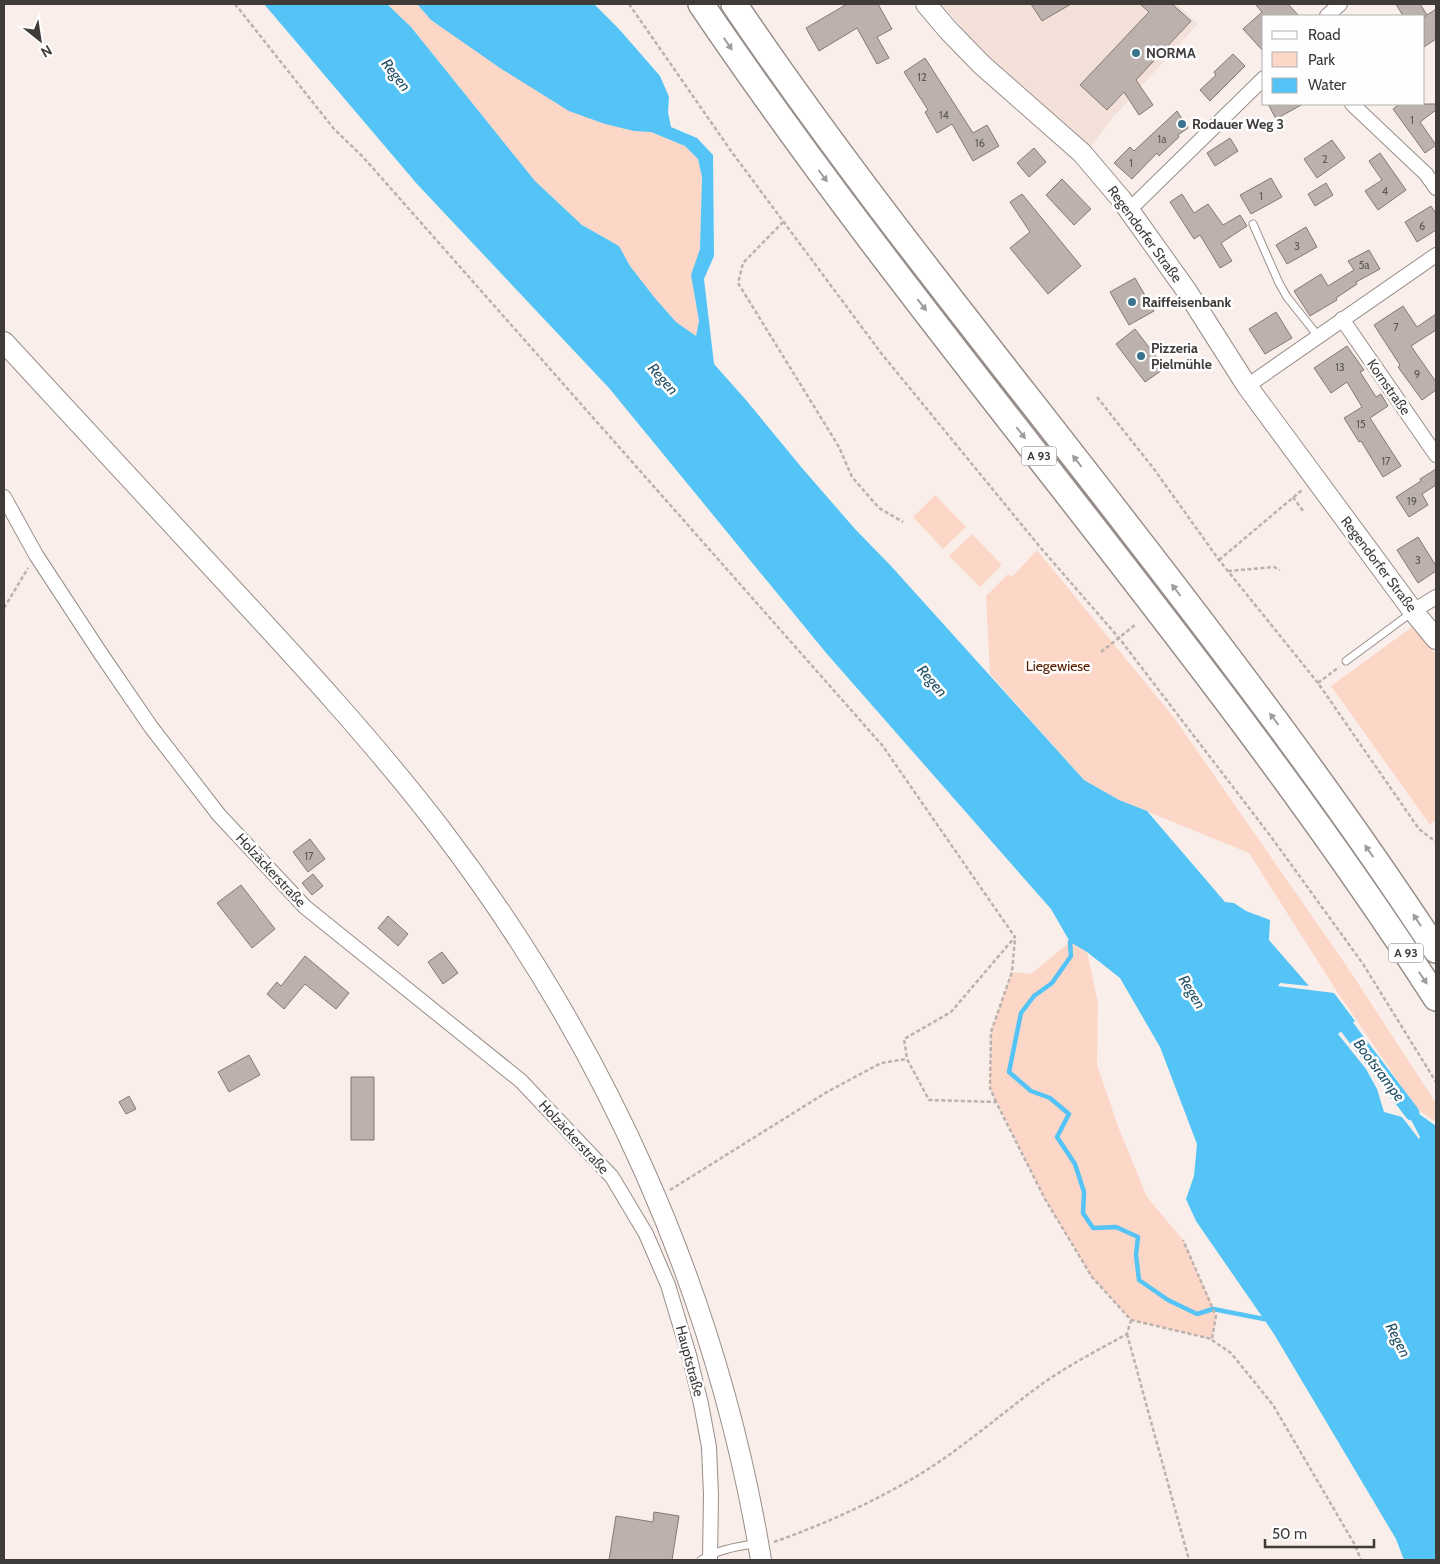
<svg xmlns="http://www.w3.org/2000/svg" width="1440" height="1564" font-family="Cabin,sans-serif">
  <rect width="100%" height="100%" fill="#f9eee9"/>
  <path fill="#f3e1d9" d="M942,4H1177L1198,24L1108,123L1090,148L990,62Z"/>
  <path fill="#fcd7c8" d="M387,4H417L431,20L451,33L634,131L651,132L685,146L698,159L702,177L700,250L691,275L699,321L696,337L676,322L654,297L630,266L619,246L582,225L535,181L411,27Z
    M935,495L966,527L943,549L913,517Z
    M972,534L1002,565L980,587L949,556Z
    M1037,550L1175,719L1348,968L1436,1103V1122L1417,1109L1336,990L1249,853L1119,800L1084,780L990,674L986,596L1008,574L1012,577Z
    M1412,627L1436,654V819L1430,825L1331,686Z
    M1070,942L1087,952L1098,1003L1097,1065L1119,1129L1147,1197L1183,1240L1211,1302L1216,1316L1212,1339L1131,1320L1092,1277L1045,1199L990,1088L991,1032L1012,972L1031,974Z"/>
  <path fill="#53c4f5" d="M264,4H387L411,27L535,181L582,225L619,246L630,266L654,297L676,322L696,336L699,321L691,275L700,249L702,177L698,159L685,146L651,132L634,131L605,124L569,111L500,68L431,20L417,4H594L619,29L660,76L669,97L668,112L671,127L697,138L713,155L714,256L704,279L714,364L746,400L802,468L855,529L891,566L1084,780L1119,800L1147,811L1225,902L1234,903L1246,911L1270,920L1269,940L1309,986L1280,983L1278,986L1334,993L1355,1021L1338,1034L1366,1069L1377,1089L1384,1112L1402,1117L1419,1139L1420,1137L1407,1112L1412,1113L1415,1111L1436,1126V1560H1404L1396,1539L1274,1334L1196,1221L1186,1199L1194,1176L1197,1144L1160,1047L1120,978L1087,952L1070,942L1051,909L827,654L609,388L417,184Z"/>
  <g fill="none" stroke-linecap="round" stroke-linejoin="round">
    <path stroke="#53c4f5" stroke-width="4.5" d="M1070,942L1071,956L1052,983L1034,996L1021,1013L1009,1072L1031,1091L1050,1098L1069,1114L1057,1137L1075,1164L1084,1192L1083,1213L1093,1228L1116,1227L1138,1237L1136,1255L1139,1280L1168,1300L1197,1314L1213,1309L1264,1319"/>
    <path stroke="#53c4f5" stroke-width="15" d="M1347,1027L1412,1113"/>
  </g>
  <path fill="#bcb1ad" stroke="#837975" d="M847,4H878L892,29L877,37L889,58L877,64L857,28L819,51L806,28Z
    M1031,4H1071L1042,21Z
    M1140,4H1172L1191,21L1136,80L1153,105L1139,115L1124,92L1107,110L1080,85L1149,12Z
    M1255,4H1288L1299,16H1266L1264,14V52L1243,29L1262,12Z
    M1396,4H1420L1427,15L1436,9V39L1424,47V18L1426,16H1403Z
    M1233,54L1245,66L1210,101L1200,90L1216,75L1214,72Z
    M925,58L973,133L987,125L999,146L973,161L952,124L937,133L925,112L928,110L904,72Z
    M1268,104H1303L1276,119Z
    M1400,104H1436V110L1420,122L1436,145L1425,153L1393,109Z
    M1177,111L1188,128L1178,135L1179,137L1159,156L1157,153L1132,179L1114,163L1130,147L1134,151Z
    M1230,138L1238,151L1215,166L1207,153Z
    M1332,140L1345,158L1317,178L1304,159Z
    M1034,148L1046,162L1029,177L1017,163Z
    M1380,153L1406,190L1378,210L1365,191L1382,180L1369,161Z
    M1271,178L1282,197L1251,214L1240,195Z
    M1062,179L1091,209L1074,225L1046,195Z
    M1326,183L1333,195L1315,206L1308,194Z
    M1022,194L1081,266L1048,294L1010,248L1030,232L1010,202Z
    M1182,194L1194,213L1208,204L1223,225L1240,215L1247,226L1221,243L1232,261L1220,268L1200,235L1194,239L1170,202Z
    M1431,206L1436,214V230L1417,242L1405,222Z
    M1306,227L1317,247L1287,264L1276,245Z
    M1369,250L1380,269L1356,282L1357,284L1336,298L1337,300L1310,316L1294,291L1321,274L1328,286L1354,270L1348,261Z
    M1135,278L1154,311L1129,325L1110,292Z
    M1403,306L1417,327L1436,314V330L1411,346L1436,382V390L1422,400L1398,367L1400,365L1374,325Z
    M1276,312L1292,338L1265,354L1249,329Z
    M1135,329L1165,368L1145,382L1116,344Z
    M1347,346L1364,370L1360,372L1376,397L1381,394L1388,406L1370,418L1401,466L1383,477L1361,441L1359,442L1344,418L1362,407L1347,382L1331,393L1314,368Z
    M1436,469V485L1422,494L1428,505L1409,517L1396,497L1421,481L1420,479Z
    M1418,537L1436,566V571L1418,583L1397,550Z
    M310,839L325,859L308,872L293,852Z
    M313,874L323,886L312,895L302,883Z
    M241,885L275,929L252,948L217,903Z
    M388,916L408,934L398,946L378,928Z
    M442,952L458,973L443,984L428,962Z
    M305,956L349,993L336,1009L305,984L284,1009L267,994L277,982L281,986Z
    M249,1055L260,1075L229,1092L218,1072Z
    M351,1077H374V1140H351Z
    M129,1096L136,1109L126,1114L119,1102Z
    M654,1512L679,1516L672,1560H609L616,1516L653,1522Z"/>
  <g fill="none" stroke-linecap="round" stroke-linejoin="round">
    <defs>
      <path id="lane" d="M1253,224L1279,283L1287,297L1318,336
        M1346,661L1411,613
        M701,1560C717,1550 737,1546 756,1544"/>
      <path id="street" d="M1327,16L1340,4
        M1352,104L1426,174L1436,188
        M1129,210L1264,78
        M1342,319L1436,455
        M1247,386L1436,255
        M4,497L36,555L101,654L151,727L219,815L305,907L521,1081L612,1177L646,1234L668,1285L689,1355L701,1404L709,1447L711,1495L710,1560
        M1413,611L1436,597"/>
      <path id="secondary" d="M926,4L948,30L982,65L1082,153L1121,199L1186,290L1247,386L1413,611L1436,639
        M4,342C77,421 150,500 223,579C298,660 373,741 440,828C605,1044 717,1292 761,1560"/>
      <path id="highway" d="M701,4C932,345 1212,651 1436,998
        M734,4C857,186 996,355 1130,529C1236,666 1341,805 1436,950"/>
    </defs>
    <use href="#lane" stroke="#988e89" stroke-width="9"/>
    <use href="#street" stroke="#988e89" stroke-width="16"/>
    <use href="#secondary" stroke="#988e89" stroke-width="22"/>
    <use href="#highway" stroke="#988e89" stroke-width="28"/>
    <path stroke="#bbb2ae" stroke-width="2.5" stroke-dasharray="4 2.5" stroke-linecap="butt" d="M235,4L334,129L363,157L882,745L1015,937L951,1012L904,1039L907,1059L929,1100L996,1102L1045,1199L1092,1277L1131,1320L1212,1339L1216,1316L1183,1240
      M629,4L731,151L881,353L1040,547L1119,638L1272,838L1363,964L1436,1082
      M783,222L743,263L738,283L839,447L852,477L879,508L903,522
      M1097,397L1154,469L1219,560L1318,683L1419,829L1436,842
      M1293,497L1303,511
      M1219,560L1302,490
      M1228,571L1274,567L1280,570
      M4,608L28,568
      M1101,652L1135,625
      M1318,683L1339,667
      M996,1102L990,1088L991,1032L1012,972L1015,938
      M670,1190L827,1092L881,1063L907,1059
      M1127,1334L1189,1560
      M1212,1340L1231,1353L1273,1405L1355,1545L1361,1560
      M774,1542C825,1524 876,1501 922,1473C965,1446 1002,1413 1042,1384C1069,1365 1098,1350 1127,1334L1131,1320"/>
    <use href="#lane" stroke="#fff" stroke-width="7"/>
    <use href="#street" stroke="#fff" stroke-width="14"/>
    <use href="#secondary" stroke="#fff" stroke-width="20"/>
    <use href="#highway" stroke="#fff" stroke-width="25"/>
  </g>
  <defs><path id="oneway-solid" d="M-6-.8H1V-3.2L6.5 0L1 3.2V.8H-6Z" transform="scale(1.25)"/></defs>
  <g fill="#9f9d9c">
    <use href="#oneway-solid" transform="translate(728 44) rotate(56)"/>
    <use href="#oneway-solid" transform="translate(823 176) rotate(53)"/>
    <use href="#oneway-solid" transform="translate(922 305) rotate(52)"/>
    <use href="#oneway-solid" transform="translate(1021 433) rotate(52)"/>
    <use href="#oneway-solid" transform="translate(1077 461) rotate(-128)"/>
    <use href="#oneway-solid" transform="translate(1176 590) rotate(-127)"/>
    <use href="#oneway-solid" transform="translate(1274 719) rotate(-127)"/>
    <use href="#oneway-solid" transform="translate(1369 851) rotate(-125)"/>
    <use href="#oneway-solid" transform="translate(1417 920) rotate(-123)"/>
    <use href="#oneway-solid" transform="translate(1423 978) rotate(56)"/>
  </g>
  <g fill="#3a738d" stroke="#fefefe" stroke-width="2">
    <circle cx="1136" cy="53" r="5"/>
    <circle cx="1182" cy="124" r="5"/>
    <circle cx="1132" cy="302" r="5"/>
    <circle cx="1141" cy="356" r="5"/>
  </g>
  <g text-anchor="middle" stroke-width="5" stroke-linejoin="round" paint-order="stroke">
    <g font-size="11" fill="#5e5856">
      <text x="922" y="81">12</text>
      <text x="944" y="119">14</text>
      <text x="1412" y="124">1</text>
      <text x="1162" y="143">1a</text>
      <text x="980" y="147">16</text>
      <text x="1325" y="163">2</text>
      <text x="1131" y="167">1</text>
      <text x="1385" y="195">4</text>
      <text x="1261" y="200">1</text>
      <text x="1422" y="230">6</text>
      <text x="1297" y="250">3</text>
      <text x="1364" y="269">5a</text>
      <text x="1396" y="331">7</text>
      <text x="1340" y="371">13</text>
      <text x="1417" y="378">9</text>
      <text x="1361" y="428">15</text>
      <text x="1386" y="465">17</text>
      <text x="1412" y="505">19</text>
      <text x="1418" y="564">3</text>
      <text x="309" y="860">17</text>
    </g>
    <g fill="#fefefe" stroke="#787674" stroke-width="1">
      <rect x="1021.5" y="446.5" width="35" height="19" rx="4"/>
      <rect x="1388.5" y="943.5" width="35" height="19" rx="4"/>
    </g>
    <g font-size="12" font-weight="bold" fill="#3f3b39">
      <text x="1039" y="460">A 93</text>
      <text x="1406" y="957">A 93</text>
    </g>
    <g font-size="14" font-weight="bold" fill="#3f3b39" stroke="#fefefe" text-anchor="start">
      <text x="1146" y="58">NORMA</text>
      <text x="1192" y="129">Rodauer Weg 3</text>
      <text x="1142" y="307">Raiffeisenbank</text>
      <text x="1151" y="353">Pizzeria<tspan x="1151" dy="16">Pielmühle</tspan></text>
    </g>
    <g font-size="14" fill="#3f3b39" stroke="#fefefe">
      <text transform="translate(1145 234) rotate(54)" y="5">Regendorfer Straße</text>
      <text transform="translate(1389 387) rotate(55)" y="5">Kornstraße</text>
      <text transform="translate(1379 564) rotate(53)" y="5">Regendorfer Straße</text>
      <text transform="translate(271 870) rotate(47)" y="5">Holzäckerstraße</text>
      <text transform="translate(574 1137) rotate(47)" y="5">Holzäckerstraße</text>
      <text transform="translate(690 1361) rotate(75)" y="5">Hauptstraße</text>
    </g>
    <g font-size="14" fill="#582001" stroke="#fefefe">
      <text x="1058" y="671">Liegewiese</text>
    </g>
    <g font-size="15" font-style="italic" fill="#245368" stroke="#fefefe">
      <text transform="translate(396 75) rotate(52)" y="5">Regen</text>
      <text transform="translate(663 379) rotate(48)" y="5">Regen</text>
      <text transform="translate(932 681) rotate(49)" y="5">Regen</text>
      <text transform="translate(1192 992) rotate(58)" y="5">Regen</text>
      <text transform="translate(1379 1070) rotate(53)" y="5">Bootsrampe</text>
      <text transform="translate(1398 1340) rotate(63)" y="5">Regen</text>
    </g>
  </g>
  <rect width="1440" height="1564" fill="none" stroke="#3f3b39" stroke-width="10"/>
  <rect x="1262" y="15" width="162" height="90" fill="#fefefe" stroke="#b2b0af"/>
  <rect x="1272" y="31" width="25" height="8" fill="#ffffff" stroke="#b2b0af"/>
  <text x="1308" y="40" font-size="15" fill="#3f3b39">Road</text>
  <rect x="1272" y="52" width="25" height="15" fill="#fcd7c8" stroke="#b2b0af"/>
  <text x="1308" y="65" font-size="15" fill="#3f3b39">Park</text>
  <rect x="1272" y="78" width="25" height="15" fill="#53c4f5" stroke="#b2b0af"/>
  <text x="1308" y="90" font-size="15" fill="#3f3b39">Water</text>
  <g transform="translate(40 40) rotate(150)" stroke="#fefefe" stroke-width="4" paint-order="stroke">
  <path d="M0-4L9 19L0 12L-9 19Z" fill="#3f3b39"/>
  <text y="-8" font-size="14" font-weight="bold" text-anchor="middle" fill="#3f3b39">N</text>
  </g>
  <path d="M1265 1539v8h109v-8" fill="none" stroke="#3f3b39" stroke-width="2.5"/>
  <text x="1272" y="1539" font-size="15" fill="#3f3b39" stroke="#fefefe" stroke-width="4" paint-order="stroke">50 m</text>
</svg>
